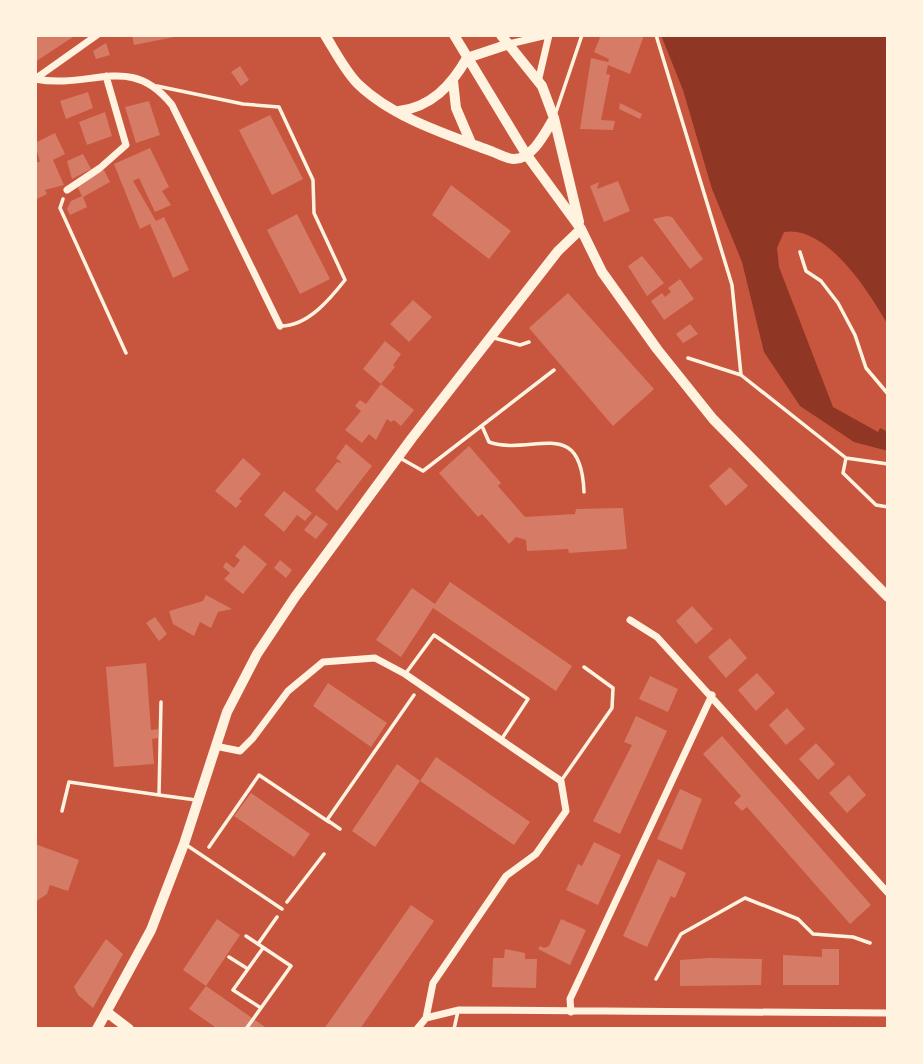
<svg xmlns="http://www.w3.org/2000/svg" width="923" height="1064" font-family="'Varela Round',sans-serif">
  <rect width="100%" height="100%" fill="#c8553d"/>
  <path fill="#8f3625" d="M661,35H888V325C869,292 827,225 784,232L777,248L779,267L833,407L878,432L880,428L888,432V451L854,442L800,406L764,352L742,262L712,189L683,90Z"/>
  <path fill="#d67c66" d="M35,35H76L35,62Z
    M132,35H179V36L134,45Z
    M601,35H643V38L630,74L608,65L606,74L610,75L601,120L615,121L613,130L580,129L591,58L608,62L609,59L594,52Z
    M106,43L110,55L96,59L93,51Z
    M240,66L249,80L241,86L231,72Z
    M88,92L93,108L66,119L60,101Z
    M149,101L160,135L136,143L125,107Z
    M620,103L642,114L640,119L619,109Z
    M105,112L112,136L87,145L79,122Z
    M270,115L303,179L272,195L239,130Z
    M55,133L65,154L53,160L64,185L45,190L47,194L35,200V162H40L35,143Z
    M150,148L169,187L162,191L171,205L155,212L139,178L133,181L156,221L164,217L189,270L173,278L150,224L140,229L114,164Z
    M83,154L91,169L72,179L67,161Z
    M104,170L110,182L83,197L87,207L70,215L67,209L71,201L82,196L77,186Z
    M618,181L630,211L604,222L590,186L599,182L597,189Z
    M451,185L511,231L489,259L432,215Z
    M297,214L330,279L300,294L267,230Z
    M667,216L672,217L703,259L690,269L653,219Z
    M642,256L664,283L647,296L628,266Z
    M680,279L694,299L664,320L651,301L662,293L665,297L671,292L668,288Z
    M568,293L654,389L613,426L529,328Z
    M413,300L432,317L409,342L390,324Z
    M690,324L698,334L683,343L676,334Z
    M385,341L401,354L393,365L395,367L381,384L363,369Z
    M381,384L414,410L401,426L394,420L391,422L387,419L376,440L369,434L362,443L345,430L361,411L355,406L360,400L366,404Z
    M346,444L372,466L337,511L315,490L337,462L342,463L336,458Z
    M469,446L501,483L498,486L525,517L575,514L576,509L623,508L627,549L569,553L568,549L527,551L526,540L516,537L509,544L482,514L478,517L439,473Z
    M243,458L261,474L239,499L242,501L236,508L215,491Z
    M730,467L748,486L726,506L709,486Z
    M284,491L312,513L305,521L297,515L284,532L264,515Z
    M316,515L328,524L316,539L304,530Z
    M244,545L267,564L243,594L224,579L230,573L223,567L226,562L234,568L240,560L235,556Z
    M280,560L292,570L286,578L274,568Z
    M450,582L572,666L556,691L433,608L401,657L376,640L412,588L435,604Z
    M206,595L232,609L218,612L211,628L200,622L194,636L173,624L169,611L203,601Z
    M692,606L713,629L696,644L676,621Z
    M155,617L167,634L159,641L146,623Z
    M730,638L747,658L726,678L708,657Z
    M146,663L151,730L158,729V738L152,739L154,764L114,767L106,667Z
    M757,673L775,693L756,711L738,690Z
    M650,676L678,689L668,712L639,699Z
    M328,683L387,723L371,747L313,706Z
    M787,708L805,729L786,745L769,725Z
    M636,716L667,731L620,834L593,821L632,745L624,742Z
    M722,736L871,905L850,924L747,807L742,811L734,803L741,796L703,754Z
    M816,743L835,764L818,780L799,759Z
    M436,757L530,822L514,845L420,781Z
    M397,764L420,781L375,847L352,831Z
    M849,775L866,795L847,813L829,793Z
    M680,789L702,799L682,850L657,839Z
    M251,793L310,834L294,857L234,816Z
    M594,842L621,855L598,905L566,890L578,864L582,866Z
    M35,844L79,860L68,891L50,885L47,894L35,902Z
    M658,859L686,873L675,898L671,896L647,947L623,936Z
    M411,905L434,921L360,1029H324Z
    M217,919L240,935L206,986L268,1029H218L189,1009L206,986L183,970Z
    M561,919L586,930L570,965L538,949L540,946L544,948L549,946Z
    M106,939L123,954L93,1008L78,995L74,987Z
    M505,949L525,953V959H537L536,988L492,987L493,958H504Z
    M822,949H839V985H783V955L822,957Z
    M709,958L762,959L761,985L680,986V960Z"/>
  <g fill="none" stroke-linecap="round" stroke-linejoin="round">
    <path stroke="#fff3e0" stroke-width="3.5" d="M656,35L732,285L741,375
      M63,199L60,208L126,353
      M800,252L806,271L821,281L838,303L855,335L866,368L888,394
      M688,358L741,375L846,458L888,464
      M846,458L843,473L876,505L888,507
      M340,829L327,820L414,695
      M209,847L259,775L329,822
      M287,902L324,854
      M246,936L258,944
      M229,957L248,969
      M656,979L681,934L745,898L798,919L813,934L853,937L870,943
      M261,1008L233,990L263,948
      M246,1029L291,966L258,944L277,917"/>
    <path stroke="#fff3e0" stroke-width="3.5" d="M157,86L243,104L279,107L313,180L314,213L345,280C330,299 308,326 281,326
      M556,112L582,35
      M494,338L520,345L529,342
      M482,426L489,442C532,457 581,414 584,492
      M400,458L423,471L554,370
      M406,673L434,635L528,699L501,740
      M161,702L159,795L196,800
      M561,781L612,708L613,688L584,667
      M62,811L69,782L159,795
      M185,844L282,909
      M454,1029L458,1011"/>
    <path stroke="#fff3e0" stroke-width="7" d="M509,44L547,35
      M35,79C92,90 130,52 172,105L280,326
      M35,79L97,35
      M538,82L549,35
      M67,190L100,168L126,145L106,76
      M630,620L657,637L888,893
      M215,746L240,751L253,738L288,691L323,662L375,658L405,674L561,781L566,811L536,854L506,876L433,983L426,1018
      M571,1012L570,999L712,695
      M417,1029L426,1018L459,1010L888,1013"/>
    <path stroke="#fff3e0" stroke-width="10" d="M325,35C335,51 345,71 358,84C392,117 445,134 488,150C495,152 506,159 514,159C533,159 546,131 554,118
      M454,35L526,154L581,229L602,272L657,349L713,419L888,597
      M501,35L542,86L554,118L579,222
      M467,58L509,44
      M453,81L456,108L471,143
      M399,111C431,107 451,86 467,58
      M108,1013L129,1029
      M97,1029L151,930L184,844L227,712L257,654L295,597L412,438L558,251L581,229"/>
  </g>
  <rect width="923" height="1064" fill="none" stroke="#fff3e0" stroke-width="74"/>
</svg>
